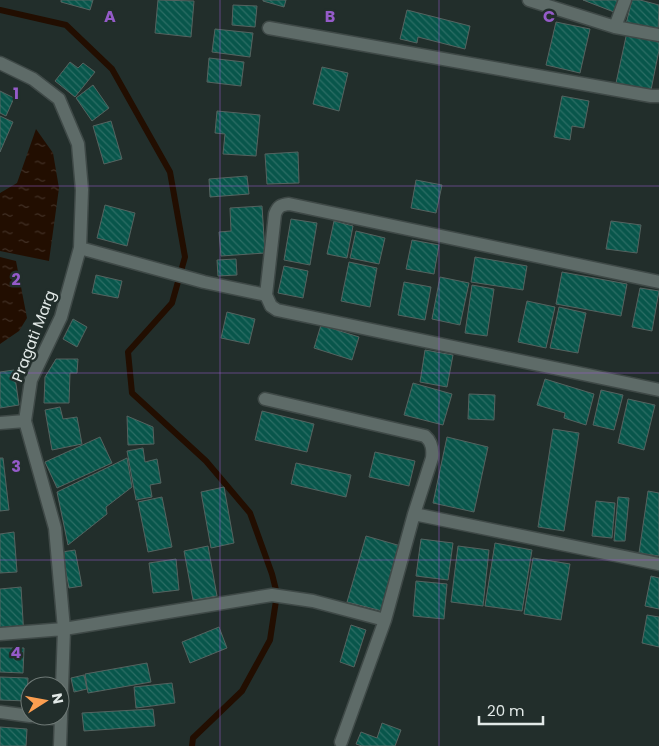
<svg xmlns="http://www.w3.org/2000/svg" width="659" height="746" font-family="Poppins,sans-serif">
  <defs>
    <pattern id="water-ripples" width="26" height="14" patternUnits="userSpaceOnUse" patternTransform="scale(1.25)"><rect width="26" height="14" fill="#220e01"/><path d="M2 4q2-2 4 0t4 0M15 11q2-2 4 0t4 0" fill="none" stroke="#423126"/></pattern>
    <pattern id="building-back-hatch" width="6" height="6" patternUnits="userSpaceOnUse" patternTransform="scale(1.25)"><rect width="6" height="6" fill="#08564b"/><path d="M-1 5l2 2M0 0l6 6M5-1l2 2" fill="none" stroke="#2c6e65"/></pattern>
  </defs>
  <rect width="100%" height="100%" fill="#222e2b"/>
  <path fill="url(#water-ripples)" d="M36,129L53,153L59,188L49,261L0,251V193L17,183Z
    M0,257L16,261L27,318L19,331L0,344Z"/>
  <g fill="none" stroke-linecap="round" stroke-linejoin="round">
    <path stroke="#220e01" stroke-width="6" d="M0,10L66,25L112,69L170,172L185,257L172,303L128,352L132,393L206,461L250,513L272,574L277,594L270,640L242,691L193,738L192,746"/>
  </g>
  <path fill="url(#building-back-hatch)" stroke="#556360" d="M61,0H93L90,10L61,2Z
    M158,0L194,1L191,37L155,33Z
    M263,0H286L284,7L263,1Z
    M583,0H619L614,12Z
    M632,0H640L659,5L658,32L626,24Z
    M233,5L257,6L255,27L232,25Z
    M407,10L470,26L465,49L418,37L417,43L400,39Z
    M556,22L590,29L580,73L546,65Z
    M215,29L253,33L250,57L212,52Z
    M627,32L659,39V50L651,90L616,83Z
    M209,58L244,62L241,86L207,82Z
    M70,62L78,68L83,63L95,72L75,97L55,81Z
    M322,67L348,73L339,111L313,104Z
    M93,85L109,108L92,121L76,98Z
    M0,91L14,98L6,116L0,113Z
    M562,96L589,101L584,128L572,126L570,140L554,137Z
    M217,111L260,115L256,156L223,154L225,134L215,133Z
    M0,116L13,122L0,152Z
    M111,121L122,159L104,164L93,126Z
    M298,152L299,183L267,184L265,154Z
    M247,176L249,194L210,197L209,179Z
    M416,180L442,185L436,213L411,208Z
    M105,205L135,213L127,246L97,238Z
    M262,206L265,253L221,256L219,232L231,231L230,208Z
    M291,219L317,223L310,265L284,260Z
    M334,221L353,226L347,258L327,254Z
    M611,221L641,225L637,253L606,249Z
    M356,231L385,238L379,264L350,258Z
    M412,240L439,245L434,274L406,269Z
    M475,257L527,266L523,290L471,282Z
    M236,259L237,275L218,276L217,260Z
    M349,262L377,268L370,307L341,301Z
    M284,266L308,271L303,298L278,293Z
    M562,272L627,284L621,316L556,304Z
    M96,275L122,281L118,298L92,293Z
    M440,277L469,283L460,325L432,319Z
    M404,282L431,287L425,320L398,315Z
    M472,285L494,289L487,336L465,333Z
    M640,288L659,291L652,331L632,327Z
    M527,301L555,307L546,348L518,342Z
    M559,307L586,313L578,353L550,348Z
    M227,312L255,319L249,344L221,338Z
    M73,319L87,327L77,347L63,339Z
    M321,325L359,337L352,360L314,348Z
    M425,350L453,355L447,387L420,382Z
    M56,359H78L77,373H70L69,403H44L45,377Z
    M14,370L19,405L0,408V372Z
    M545,379L594,394L586,425L564,418L565,413L537,405Z
    M413,383L452,394L443,425L404,415Z
    M601,390L623,395L614,430L593,425Z
    M469,394L495,395L494,420L468,419Z
    M628,399L655,405L644,450L618,443Z
    M60,407L63,419L77,417L82,444L52,450L45,410Z
    M262,411L314,424L307,452L255,440Z
    M127,416L153,427L154,444L128,445Z
    M553,429L579,433L564,531L538,527Z
    M100,437L112,463L57,488L45,462Z
    M447,437L488,447L474,512L433,503Z
    M143,448L145,462L157,459L161,483L150,485L152,497L136,500L127,451Z
    M375,452L415,461L409,486L369,477Z
    M0,458H3L9,510L0,511Z
    M127,458L132,487L106,507L107,514L68,545L57,492Z
    M296,463L351,475L346,497L291,484Z
    M224,487L234,543L211,548L201,492Z
    M648,491L659,493V556L639,553Z
    M162,497L172,547L148,552L138,502Z
    M618,497L629,498L625,541H614Z
    M596,501L615,503L612,538L592,536Z
    M14,532L17,572L0,573V534Z
    M366,536L401,546L382,611L347,602Z
    M421,539L453,543L448,580L416,576Z
    M495,543L532,550L522,611L485,606Z
    M208,546L217,596L193,600L184,551Z
    M458,546L489,550L483,606L451,602Z
    M75,550L82,586L69,588L62,552Z
    M533,558L570,564L561,620L524,614Z
    M176,559L179,590L153,593L149,563Z
    M651,576L659,578V609L645,606Z
    M416,581L447,584L444,619L413,616Z
    M21,587L24,637L0,638V589Z
    M647,615L659,617V647L642,643Z
    M351,625L366,630L354,667L340,662Z
    M219,627L227,648L190,663L182,642Z
    M0,648H24L23,673L0,672Z
    M147,663L151,682L88,693L85,674Z
    M84,675L87,689L74,692L71,678Z
    M0,677L28,678L27,701L0,700Z
    M172,683L175,703L136,708L134,687Z
    M153,709L155,726L84,731L82,713Z
    M382,723L401,730L395,746H362L356,744L361,732L377,738Z
    M0,727L27,729L26,746H0Z"/>
  <g fill="none" stroke-linecap="round" stroke-linejoin="round">
    <defs>
      <path id="minor" d="M529,0L615,27L659,35
        M615,27L625,0
        M269,28L651,96H659
        M0,63L33,79L59,99L78,144L82,190L80,248L61,317L31,380L25,421L55,528L64,629L60,746
        M80,248L204,282L266,295
        M659,282L289,204C281,205 278,206 275,214L266,295L271,306L277,310L659,390
        M265,399L425,436C432,442 433,449 432,458L414,514L385,620L341,742
        M0,423L25,421
        M414,514L659,564
        M0,634L64,629L272,595L313,601L385,620
        M0,712L30,716
        M33,716L61,719"/>
    </defs>
    <use href="#minor" stroke="#3f4947" stroke-width="15"/>
    <use href="#minor" stroke="#5e6b68" stroke-width="12"/>
  </g>
  <path fill="none" stroke="#955bc9" stroke-width="1" stroke-opacity="0.55" d="M220,0V746M439,0V746M0,186H659M0,373H659M0,560H659"/>
  <g text-anchor="middle" stroke-width="5" stroke-linejoin="round" paint-order="stroke">
    <g font-size="15" fill="#e2e9e7" stroke="#222e2b">
      <text transform="translate(34 336) rotate(-69)" y="5">Pragati Marg</text>
    </g>
  </g>
  <g font-size="16" text-anchor="middle" font-weight="bold" fill="#955bc9" stroke="#222e2b" stroke-width="5" stroke-linejoin="round" paint-order="stroke">
    <text x="110" y="22">A</text>
    <text x="330" y="22">B</text>
    <text x="549" y="22">C</text>
    <text x="16" y="99">1</text>
    <text x="16" y="285">2</text>
    <text x="16" y="472">3</text>
    <text x="16" y="658">4</text>
  </g>
  <g transform="translate(45 701) rotate(79)"><circle r="24" fill="#222e2b" stroke="#6f7976"/>
  <path d="M0-4L9 19L0 12L-9 19Z" fill="#fb9e50"/>
  <text y="-8" font-size="14" font-weight="bold" text-anchor="middle" fill="#e2e9e7">N</text>
  </g>
  <path d="M479 716v8h64v-8" fill="none" stroke="#e2e9e7" stroke-width="2.5"/>
  <text x="487" y="716" font-size="15" fill="#e2e9e7" stroke="#222e2b" stroke-width="4" paint-order="stroke">20 m</text>
</svg>
